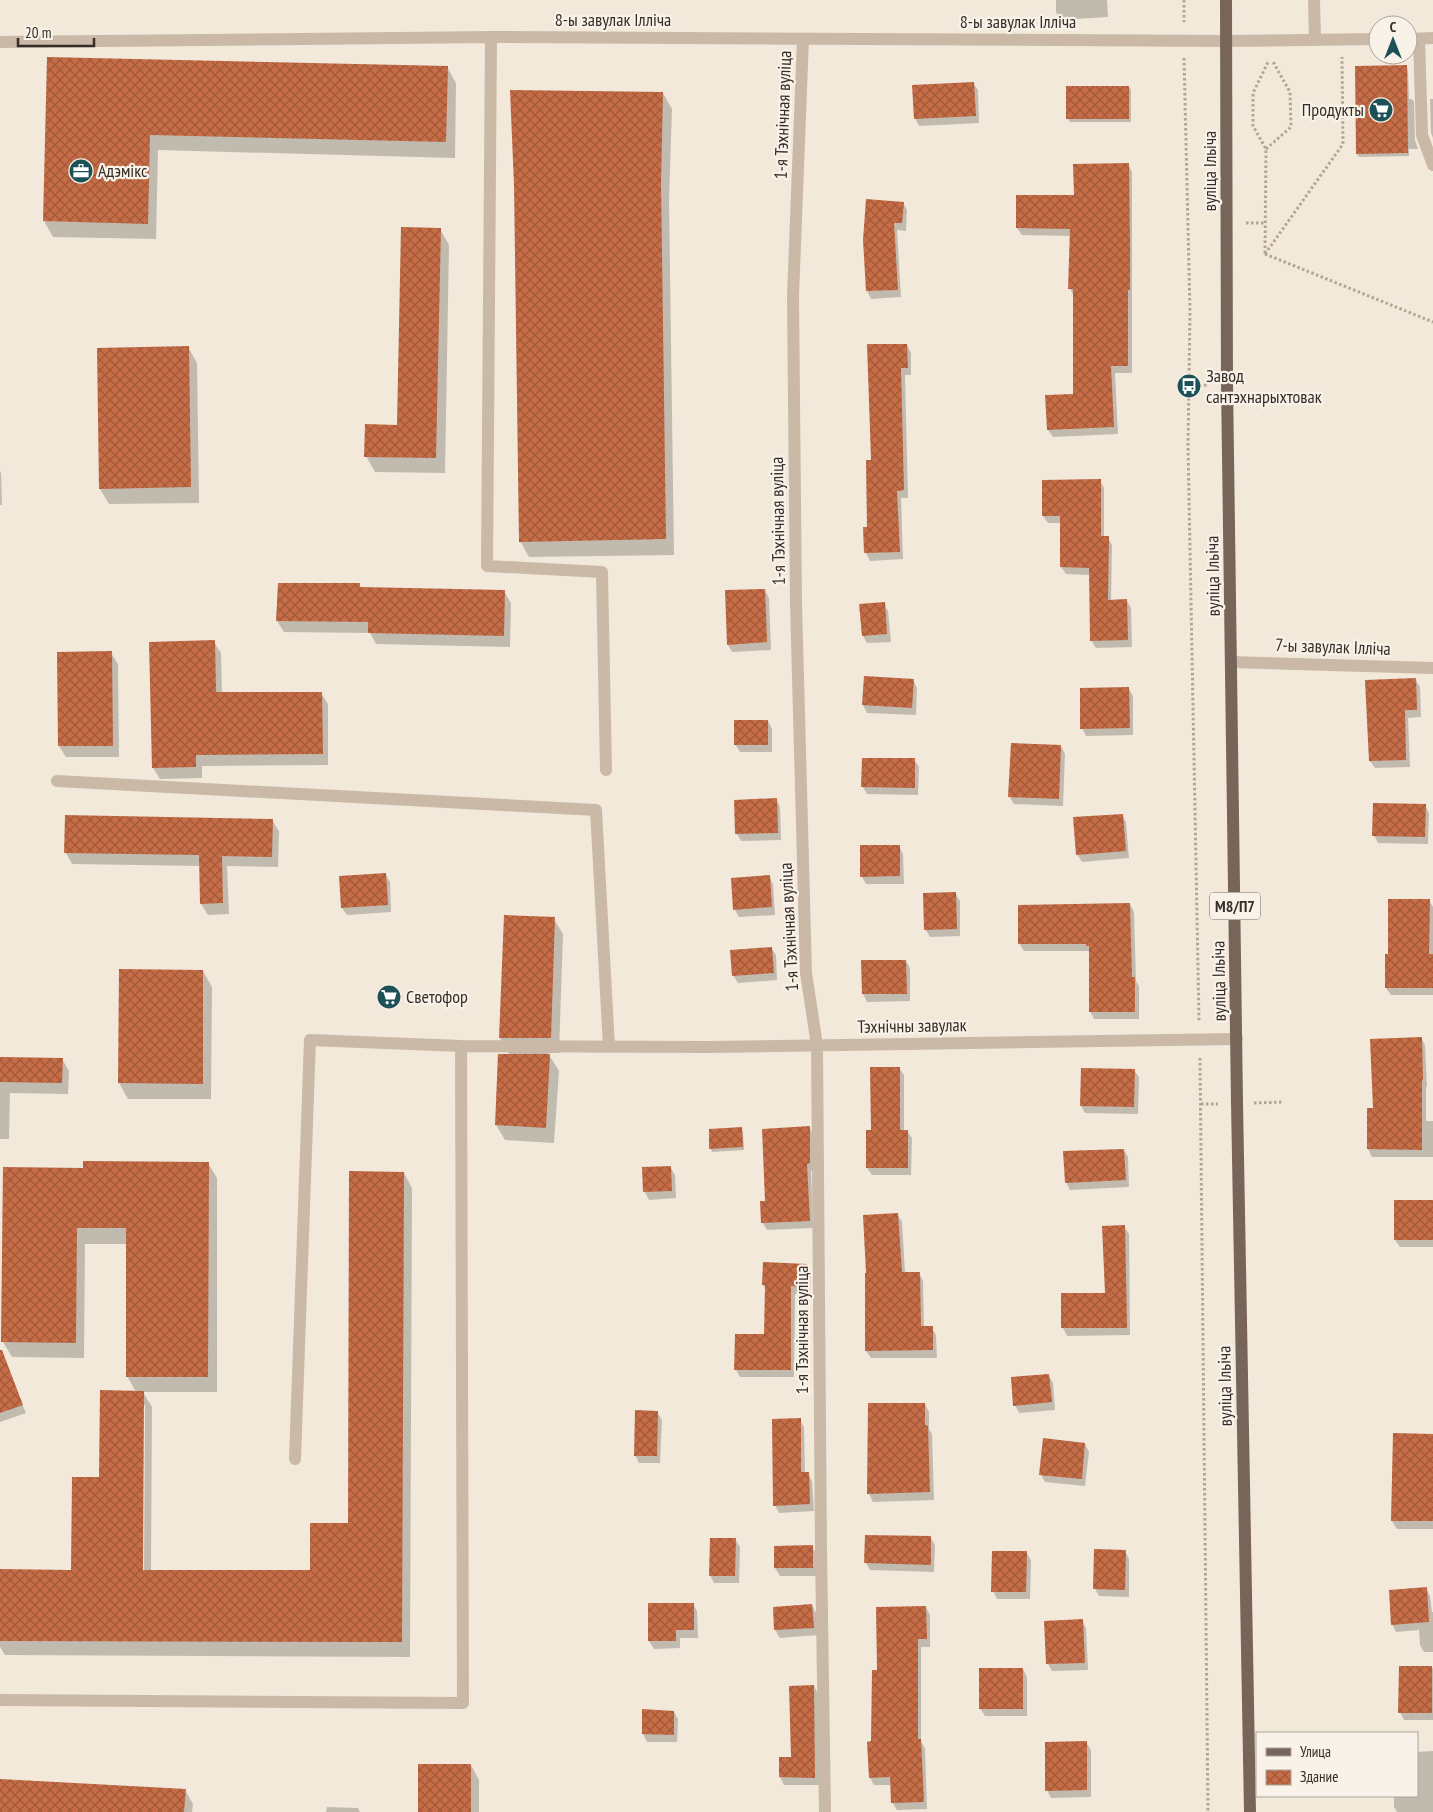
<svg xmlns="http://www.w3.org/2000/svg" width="1433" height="1812" font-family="'PT Sans Narrow',sans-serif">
  <defs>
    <pattern id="building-cross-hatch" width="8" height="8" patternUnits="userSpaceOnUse" patternTransform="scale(1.25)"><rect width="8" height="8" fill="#c66c46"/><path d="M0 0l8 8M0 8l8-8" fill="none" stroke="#a2593a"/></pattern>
  </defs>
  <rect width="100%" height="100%" fill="#f2e9db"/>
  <path fill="#0003" fill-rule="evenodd" d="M1056,0H1107L1108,17L1061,20L1056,12Z
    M48,58L447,67L456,83L455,158L158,150L156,239L53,237L44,221Z
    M1406,66L1408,70L1409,99H1412L1414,102L1415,140L1418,149H1409V156L1359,157L1357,154Z
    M973,83L978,90L979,123L919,126L915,118Z
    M1129,87L1131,90V122H1070L1068,119Z
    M663,93L672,109L669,200L674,555L529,557L520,541Z
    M1430,99H1433V138L1431,133Z
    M1128,164L1132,172V373H1115L1118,434L1053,437L1048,430L1074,395V296L1070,289L1071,236L1022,235L1017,228L1075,197Z
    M903,203L907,210L906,231L897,230L901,297L871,299L867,291L864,240Z
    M440,229L449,245L445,473L375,472L366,456L398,426Z
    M907,345L911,353V375H905L908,498H901L903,559L870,561L866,553L864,528H869L872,462Z
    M188,347L197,363L199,503L109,504L100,489Z
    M0,471L1,473L2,505H0Z
    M1100,480L1104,488V538H1108L1112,545L1111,601H1127L1131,608L1132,647L1096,648L1091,640L1090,575L1066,574L1061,567L1062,523H1048L1043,516Z
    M359,585L361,588L504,591L511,603L510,647L376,644L370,633L284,632L277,621Z
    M765,590L769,598L771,650L732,652L728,645Z
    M884,604L888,611L891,642L867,643L863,636Z
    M214,642L221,653L222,694L321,693L328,704V765L202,766V778L160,779L153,768Z
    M111,653L118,664L119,757H66L59,746Z
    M865,678L913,680L917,688L916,715L867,713L863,705Z
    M1416,680L1420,687L1421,717L1408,718L1410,767L1375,768L1370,761Z
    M1129,689L1133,696V735L1086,736L1082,728Z
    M768,721L772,729V752H740L735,744Z
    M1061,746L1065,754L1063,806L1014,804L1009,796Z
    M914,759L919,767L918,795L867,794L863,787Z
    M776,799L780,807L781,840L741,841L737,834Z
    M1425,805L1429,813L1428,844L1378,843L1374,835Z
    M1122,815L1126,822L1129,858L1082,862L1077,854Z
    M272,820L279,831L278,867L227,866L229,914L208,915L201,904L200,866L72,864L66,853Z
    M899,846L903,854L904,884H866L862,877Z
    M385,874L390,882L391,912L347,915L342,908Z
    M769,877L773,884L775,915L739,917L735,910Z
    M955,893L960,901V936L930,937L925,929Z
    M1429,900L1433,907V995H1391L1386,988L1389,955Z
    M1130,904L1134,912L1136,981L1139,986V1019H1094L1090,1011V951H1024L1019,943Z
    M554,919L563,934L559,1053H548L559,1071L554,1143L505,1140L496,1125L510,1056L500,1038Z
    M771,948L776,955L777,980L738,983L733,975Z
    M863,961H906L910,968V1001L867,1002L863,994Z
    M120,970L203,971L212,987L211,1099H128L119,1083Z
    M1421,1038L1425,1045L1427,1087H1426V1121H1433V1157H1372L1368,1149V1109H1374Z
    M0,1058L62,1059L69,1071L68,1094L10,1093L9,1139H0Z
    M899,1068L904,1075V1131H907L912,1138L911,1175H872L867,1168L872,1131Z
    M1134,1070L1139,1077L1138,1114L1085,1113L1081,1106Z
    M809,1127L813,1135V1171H811L813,1228L767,1230L762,1222L767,1202Z
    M741,1129L743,1132L744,1150L712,1152L711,1149Z
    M1124,1150L1128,1157L1129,1187L1070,1190L1066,1182Z
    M208,1163L217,1178V1392H143L152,1407L151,1571L311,1572L349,1524L404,1173L412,1188L410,1657L5,1655L0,1647V1570L72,1571L101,1478L136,1392L127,1376L128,1244H85L84,1358L12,1357L3,1342L84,1169ZM143,1405H145L144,1576H141Z
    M670,1167L675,1175L676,1198L649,1200L645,1192L644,1168Z
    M1433,1202V1247H1400L1395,1240Z
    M897,1214L902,1222L905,1273H919L923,1281L924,1328H932L936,1335L937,1358H871L866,1351Z
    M1124,1226L1129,1234L1130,1335L1067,1336L1063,1328L1062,1295L1106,1294Z
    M764,1263L807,1265L811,1273L810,1294H795L794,1377H740L736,1370L765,1335L766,1290L763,1285Z
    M1048,1375L1053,1383L1055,1410L1019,1413L1015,1405Z
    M12,1381L26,1413L0,1422V1385Z
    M925,1404L929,1412V1429L932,1434L934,1500L873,1502L869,1494L868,1469Z
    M657,1412L662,1420L660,1463H639L635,1455Z
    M800,1420L804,1427L805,1474L808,1473L812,1481L814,1511L779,1513L775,1505Z
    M1433,1435V1529H1397L1392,1521V1491Z
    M1085,1444L1089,1452L1085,1486L1045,1482L1041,1475Z
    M930,1537L935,1545L934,1572L870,1570L866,1563Z
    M735,1539L740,1547L739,1583H714L710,1575Z
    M812,1546L816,1554L817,1576H780L775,1568V1547Z
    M1125,1551L1129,1559V1597L1099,1596L1095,1589Z
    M1026,1552L1031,1560L1030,1599H997L993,1591Z
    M1426,1589L1430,1596L1432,1612H1433V1652H1424L1420,1645L1419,1630L1396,1632L1392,1624Z
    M693,1604L697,1611L698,1638H680V1648L654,1649L649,1641V1605Z
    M812,1605L816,1613L818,1635L780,1638L775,1630L774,1608Z
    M926,1607L930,1615V1647H921V1742L925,1748L927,1809L897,1810L892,1802L891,1785H874L870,1778L878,1671Z
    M1082,1621L1086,1628L1088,1670L1052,1671L1048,1664Z
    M1432,1667L1433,1669V1720H1404L1400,1712Z
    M1023,1669L1027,1677V1716H985L980,1708Z
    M814,1686L818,1694L819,1785H784L780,1777V1758L793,1759Z
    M644,1711L674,1712L678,1719L677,1742H647L643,1734Z
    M1086,1742L1091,1750V1797L1051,1798L1047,1790Z
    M1433,1751V1812H1397L1394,1807V1796H1417V1752Z
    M471,1765L479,1780V1812H419Z
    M0,1780L185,1790L193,1804L192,1812H0Z
    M327,1807L358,1808L360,1812H326Z"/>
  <path fill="url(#building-cross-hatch)" d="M47,57L448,66L446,142L150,135L148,224L43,221Z
    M1407,65L1408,153L1356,154L1355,66Z
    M974,82L976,116L914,119L912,85Z
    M1066,86H1129V119H1066Z
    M510,90L663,92L661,183L666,539L519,542L514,185Z
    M1129,163L1130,248V290H1128V366H1111L1114,427L1047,430L1045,395L1073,394V289H1068L1070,229L1016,228V195H1074L1073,164Z
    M866,199L904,202L902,223H894L898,290L866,291L863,240Z
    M401,227L441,228L436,458L364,457L365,424L397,425Z
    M867,344H907L908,368H901L904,490L897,491L900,552L864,553L863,527H867L866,460H871Z
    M189,346L191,487L99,489L97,348Z
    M1101,479V536H1109L1108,600L1127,599L1128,640L1090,641L1089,568L1060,567V516H1042V480Z
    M278,583H360V587L505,590L504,636L368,633V622L276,621Z
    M765,589L767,642L727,645L725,590Z
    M885,602L887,634L862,636L859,604Z
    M215,640L216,692H322L323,754L196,755V767L152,768L149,642Z
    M112,651L113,746H58L57,652Z
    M864,676L914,679L912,708L862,705Z
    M1416,678L1417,710H1405L1406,760L1369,761L1365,680Z
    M1129,687L1130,728L1080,729V688Z
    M734,720H768V745H734Z
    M1011,743L1061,745L1059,799L1008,797Z
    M862,758H915V788L861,787Z
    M777,798L778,833L735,834L734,800Z
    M1373,803L1426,804L1425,837L1372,836Z
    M1123,814L1126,851L1076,855L1073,817Z
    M65,815L273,819L272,857L222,856L223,903L200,904L199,855L64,853Z
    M860,845H900V876L860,877Z
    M386,873L388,905L341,908L339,876Z
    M770,875L772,907L733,910L731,878Z
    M956,892L957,929L924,930L923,893Z
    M1388,899H1430L1429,954H1433V988H1385V954H1388Z
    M1130,903L1132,977H1135V1012H1089V946H1086V944H1018V905Z
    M504,915L555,917L551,1038H499Z
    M772,947L774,973L732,976L730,950Z
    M861,960H906L907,994H862Z
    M119,969L203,970V1084L118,1083Z
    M1422,1037L1423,1080H1422V1150L1367,1149V1108H1373L1370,1039Z
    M498,1054H550L546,1128L495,1125Z
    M0,1057L63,1058L62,1083L0,1082Z
    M870,1067H900V1130H908V1168H866V1130H871Z
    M1081,1068L1135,1069L1134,1107L1080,1106Z
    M810,1126V1163L807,1164L810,1221L761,1223L760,1201H765L762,1129Z
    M742,1127L743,1147L709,1149V1129Z
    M1124,1149L1126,1180L1065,1183L1063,1151Z
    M83,1161L209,1162L208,1377H126V1228H77L76,1343L1,1342L3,1167L83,1168Z
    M671,1166L672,1191L643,1192L642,1167Z
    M349,1171L404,1172L402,1642L0,1641V1569L71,1570L72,1477H99L100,1390L144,1391L143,1570H310V1523H348Z
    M1394,1200H1433V1240H1394Z
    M898,1213L902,1272H920L921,1326H933V1350L865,1351V1273H866L863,1215Z
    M1125,1225L1127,1328H1061V1293H1105L1102,1226Z
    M763,1262L807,1264L806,1287L791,1286V1370H734L735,1334H764L765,1285H762Z
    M0,1350H2L23,1405L0,1413Z
    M1049,1374L1052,1402L1013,1406L1011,1377Z
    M868,1403H925V1425L928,1426L930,1492L867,1494Z
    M635,1410L658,1411L657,1456H634Z
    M801,1418V1472H809L810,1504L773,1506L772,1419Z
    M1393,1433L1433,1434V1521H1391Z
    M1043,1438L1085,1443L1082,1479L1039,1475Z
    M865,1535L931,1536V1565L864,1563Z
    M710,1538H736L735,1576H709Z
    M813,1545V1568H774V1546Z
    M1094,1549L1126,1550L1125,1590L1093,1589Z
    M992,1551H1027L1026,1592H991Z
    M1427,1587L1429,1622L1391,1625L1389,1590Z
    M648,1603H694V1630H676V1641H648Z
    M812,1604L814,1628L774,1630L773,1607Z
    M926,1606L927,1639H918V1739H921L924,1802L891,1803L890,1777L869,1778L867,1742L871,1741L872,1670H877L876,1607Z
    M1083,1619L1085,1663L1046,1664L1044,1621Z
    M1399,1666H1432V1713H1398Z
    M979,1668H1023V1709H979Z
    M814,1685L815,1778L779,1777V1757H791L789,1686Z
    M642,1709L674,1711V1735L642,1734Z
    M1087,1741V1790L1045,1791V1742Z
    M418,1764H471V1812H418Z
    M0,1779L186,1789L184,1812H0Z"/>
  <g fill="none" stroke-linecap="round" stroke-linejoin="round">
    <path stroke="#b6a391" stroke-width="3" stroke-dasharray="2.5 2.5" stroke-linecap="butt" d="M1184,0V22
      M1184,58L1190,311L1188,445L1199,1021
      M1266,149L1291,127L1290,92L1272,60
      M1246,223H1265
      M1265,253L1266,149L1253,126V93L1269,60
      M1265,254L1343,144L1342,57
      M1265,254L1433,322
      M1189,386L1208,385
      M1200,1058L1208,1812
      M1254,1103L1284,1102
      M1201,1104H1218"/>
    <path stroke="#cab9a7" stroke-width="12" d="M1314,0L1315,39
      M491,37L487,566L602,572L606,770
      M803,39L793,296L796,603L806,973L817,1045L821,1551L825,1812
      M1408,39L1433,38
      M1419,39L1422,135L1433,165
      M0,42L491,37L1227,41L1378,39
      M1232,662L1433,668
      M57,781L596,810L609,1047
      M295,1459L310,1040L461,1046L709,1047L1237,1039
      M0,1700L463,1703L461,1046"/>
    <path stroke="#786559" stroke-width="12" d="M1226,0L1227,384L1237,1103L1250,1812"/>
  </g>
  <defs>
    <symbol id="supermarket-disc" viewBox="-11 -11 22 22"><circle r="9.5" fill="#1d5158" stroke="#f9f2e8"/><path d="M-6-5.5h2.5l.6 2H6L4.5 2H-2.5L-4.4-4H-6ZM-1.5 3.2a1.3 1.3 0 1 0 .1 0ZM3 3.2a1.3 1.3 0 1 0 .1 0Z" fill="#fff"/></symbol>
    <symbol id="office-disc" viewBox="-11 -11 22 22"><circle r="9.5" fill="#1d5158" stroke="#f9f2e8"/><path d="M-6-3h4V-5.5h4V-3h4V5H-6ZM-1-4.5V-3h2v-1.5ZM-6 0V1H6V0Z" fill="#fff"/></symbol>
    <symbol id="bus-disc" viewBox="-11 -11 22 22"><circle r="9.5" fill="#1d5158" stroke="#f9f2e8"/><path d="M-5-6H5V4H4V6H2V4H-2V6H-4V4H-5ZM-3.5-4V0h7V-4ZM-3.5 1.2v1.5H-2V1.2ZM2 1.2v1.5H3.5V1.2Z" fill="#fff"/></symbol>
  </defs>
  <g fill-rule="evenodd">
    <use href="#supermarket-disc" x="1367" y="96" width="28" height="28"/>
    <use href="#office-disc" x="67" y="157" width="28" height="28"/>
    <use href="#bus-disc" x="1175" y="372" width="28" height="28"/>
    <use href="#supermarket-disc" x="375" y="983" width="28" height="28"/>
  </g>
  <g text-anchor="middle" stroke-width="4.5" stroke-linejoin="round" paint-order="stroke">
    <rect fill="#f9f2e8" stroke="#706862" stroke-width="1" x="1210" y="892.5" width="50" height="27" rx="4"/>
    <g font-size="16" font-weight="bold" fill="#362d28">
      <text x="1235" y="912">М8/П7</text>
    </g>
    <g font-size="18" fill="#362d28" stroke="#f9f2e8">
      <text x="613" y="26">8-ы завулак Ілліча</text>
      <text x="1018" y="28">8-ы завулак Ілліча</text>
      <text transform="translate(783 115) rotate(-88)" y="6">1-я Тэхнічная вуліца</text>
      <text transform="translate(1210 171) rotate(-90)" y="6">вуліца Ільіча</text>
      <text transform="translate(778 521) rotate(-91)" y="6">1-я Тэхнічная вуліца</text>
      <text transform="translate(1213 576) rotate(-91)" y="6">вуліца Ільіча</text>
      <text transform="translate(1333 647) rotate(2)" y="6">7-ы завулак Ілліча</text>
      <text transform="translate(789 927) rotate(-93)" y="6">1-я Тэхнічная вуліца</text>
      <text transform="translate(1219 981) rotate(-91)" y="6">вуліца Ільіча</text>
      <text transform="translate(912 1026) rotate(-1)" y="6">Тэхнічны завулак</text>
      <text transform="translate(802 1330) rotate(-90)" y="6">1-я Тэхнічная вуліца</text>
      <text transform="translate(1225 1386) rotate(-91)" y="6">вуліца Ільіча</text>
    </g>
    <g font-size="18" fill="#362d28" stroke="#f9f2e8" text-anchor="start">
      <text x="1364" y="116" text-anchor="end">Продукты</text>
      <text x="98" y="177">Адэмікс</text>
      <text x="1206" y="382">Завод<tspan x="1206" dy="21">сантэхнарыхтовак</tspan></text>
      <text x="406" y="1003">Светофор</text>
    </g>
  </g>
  <rect x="1256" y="1732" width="162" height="65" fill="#f9f2e8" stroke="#aba39b"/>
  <rect x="1266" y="1748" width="25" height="8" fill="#786559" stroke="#aba39b"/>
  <text x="1300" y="1757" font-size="15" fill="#362d28">Улица</text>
  <rect x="1266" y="1770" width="25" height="15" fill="url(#building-cross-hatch)" stroke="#aba39b"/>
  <text x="1300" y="1782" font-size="15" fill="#362d28">Здание</text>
  <g transform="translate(1393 40)"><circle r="24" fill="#f9f2e8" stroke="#aba39b"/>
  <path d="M0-4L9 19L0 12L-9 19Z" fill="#1d5158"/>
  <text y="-8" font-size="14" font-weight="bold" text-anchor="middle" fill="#362d28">С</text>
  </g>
  <path d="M18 38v8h76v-8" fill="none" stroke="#362d28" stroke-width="2.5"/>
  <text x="25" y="38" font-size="15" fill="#362d28" stroke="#f9f2e8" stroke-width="4" paint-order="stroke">20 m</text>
</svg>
